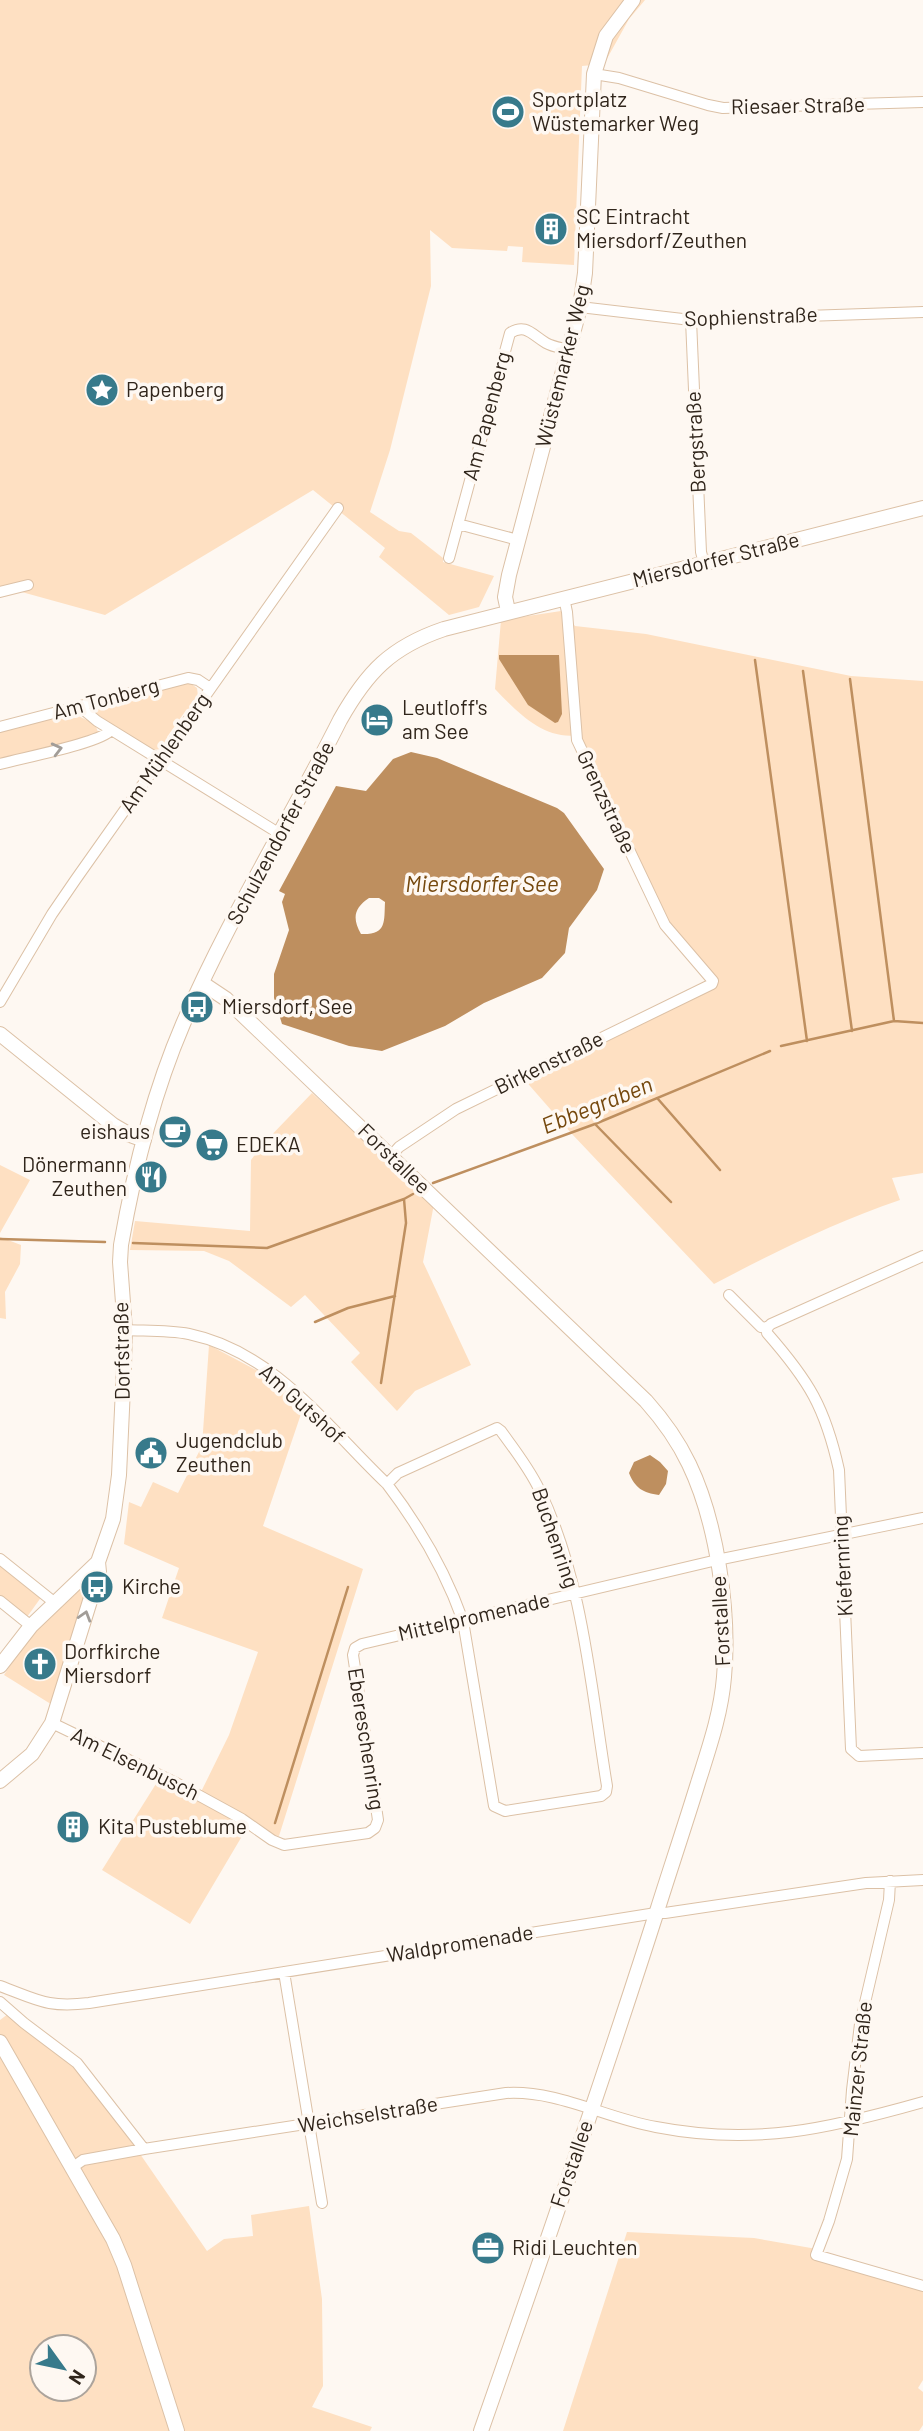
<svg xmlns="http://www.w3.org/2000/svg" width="923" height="2431" font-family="Barlow,sans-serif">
  <rect width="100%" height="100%" fill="#fef8f2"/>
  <path fill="#fee0c2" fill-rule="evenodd" d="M0,0H645L629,19L604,64L582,66L574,265L522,262L523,247L508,246L507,251L452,248L430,230L431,286L390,450L370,512L399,531L411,533L443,558V562L494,576L479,607L449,615L379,557L385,548L313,490L105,615L0,586Z
    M561,611L575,626L646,634L851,676L923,681V1173L892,1178L900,1200C835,1222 775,1252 714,1284L572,1134L523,1078L718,985L713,975L668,925L580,735C544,741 518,713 495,689L501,620Z
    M185,682L190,683L197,688L198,696L190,710L187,709L167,737L168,741L162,749L152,750L95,713L96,707Z
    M72,713L95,724L98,732L96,735L0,761V730Z
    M312,1093L434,1204L423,1262L471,1365L415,1391L397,1411L351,1362L360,1353L305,1295L291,1307L229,1261L204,1251L130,1250L135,1221L250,1231L251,1160L262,1145Z
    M0,1165L30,1180L0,1233Z
    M0,1237L21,1245L20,1264L5,1292L6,1319L0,1318Z
    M209,1345L260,1372L286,1390L302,1411L263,1526L363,1569L279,1836L260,1833L248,1826L190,1924L102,1870L159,1779L198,1798L229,1735L258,1652L162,1618L179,1568L124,1544L129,1502L141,1507L153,1482L178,1493L202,1446Z
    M0,1564L42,1596L27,1617L0,1597Z
    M77,1589L84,1591L87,1599L54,1706L4,1675L29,1635Z
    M8,2014L73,2065L109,2109L207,2251L224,2239L253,2236L251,2215L309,2206L322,2299L323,2386L312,2407L372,2427L370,2431H0V2020ZM42,2347H84V2389H42Z
    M627,2232L754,2238L811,2248L923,2281V2380L918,2388L923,2392V2425L919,2431H563Z"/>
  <path fill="#be8f5f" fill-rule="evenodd" d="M499,655H559L562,714L558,722L555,723L528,705L499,659Z
    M411,752L437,758L557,808L564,813L604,869L597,890L569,928L565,953L542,978L484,1003L445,1026L382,1051L349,1046L282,1024L274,998V974L289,930L282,902L285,894L279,891L336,786L366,791L393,759ZM369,898H379L385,902C384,922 387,935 361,934C352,918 354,908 369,898Z
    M650,1455L660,1462L668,1471L666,1484L659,1495C643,1493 635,1488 629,1473L634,1462Z"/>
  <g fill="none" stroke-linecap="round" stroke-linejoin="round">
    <path stroke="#be8f5f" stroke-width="2.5" d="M755,660L807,1041
      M803,671L852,1031
      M850,679L894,1021
      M781,1046L894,1021L923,1023
      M658,1099L720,1170
      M595,1124L671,1202
      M433,1183L595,1124L770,1051
      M0,1239L105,1242
      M133,1243L267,1248L404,1199L413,1194
      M315,1322L348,1308L395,1296
      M381,1383L406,1223L404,1199
      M275,1823L348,1587"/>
    <defs>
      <path id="street" d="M594,74L619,78L708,105L723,108L923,102
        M580,307L691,320L923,312
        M691,320L701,552L704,563
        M458,524L518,540
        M449,558L510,333C526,323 532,335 546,343C553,347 562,348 569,350
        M0,592L28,585
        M79,706L97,721L280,834
        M0,727L188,678L198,680L210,688
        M0,764C21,758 101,743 111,730
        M0,1002L52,914L76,879L338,508
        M391,1156L399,1147L456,1109L712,984L713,981L665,925L577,740L567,612L564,598
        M923,1256L771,1324L767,1328V1333C809,1381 825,1407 839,1470L851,1749L859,1756L923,1753
        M729,1295L761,1327L767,1328
        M125,1330C146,1331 168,1330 189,1334C275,1352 327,1427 387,1484
        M497,1428L501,1431C514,1449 529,1468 539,1489C583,1579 591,1689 607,1786L606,1792L601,1796L505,1811L494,1806L463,1621C445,1570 419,1526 387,1484L398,1473Z
        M0,1559L55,1603
        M0,1601L31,1626
        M52,1723L178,1784L242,1819L272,1840L284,1845L368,1833L375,1828L378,1820L353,1655L355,1648L362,1644L717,1560L923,1518
        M890,1881L889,1900L860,2024L852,2090L847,2159L829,2221L816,2255L923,2286
        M284,1972L322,2203
        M0,1986C38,2000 47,2008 89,2003L656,1913H665L866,1883L923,1880
        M0,2002L24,2023L77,2063L144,2149
        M73,2167L83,2160L144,2149L506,2093C558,2090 605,2118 656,2127C754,2146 828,2129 923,2102"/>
      <path id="secondary" d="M508,611L505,597L509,575L580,307L585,273L594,74L606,36L633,0
        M202,983L226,999L646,1401C663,1420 678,1441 689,1464C717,1522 730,1613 724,1677C721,1714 709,1748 698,1783C685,1825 671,1867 658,1908C602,2083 542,2257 481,2431
        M0,1034L113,1125L130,1135L144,1140
        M0,1666L31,1626L98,1562
        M0,1781L32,1754L52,1723L99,1572L98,1562L113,1519L119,1475L124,1366L125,1330L120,1262L121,1245C134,1170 153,1094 183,1024C228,919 289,822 340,720C367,672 391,647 444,629L923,508
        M0,2042L113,2239L124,2265L177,2431"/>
    </defs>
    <use href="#street" stroke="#dcc1a6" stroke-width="12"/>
    <use href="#secondary" stroke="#dcc1a6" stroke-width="16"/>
    <use href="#street" stroke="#fff" stroke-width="10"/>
    <use href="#secondary" stroke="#fff" stroke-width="14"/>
  </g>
  <defs><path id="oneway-chevron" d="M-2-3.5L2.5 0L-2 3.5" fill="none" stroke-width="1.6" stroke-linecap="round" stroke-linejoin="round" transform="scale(1.75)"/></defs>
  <g stroke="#a29d98">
    <use href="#oneway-chevron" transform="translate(57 749) rotate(-14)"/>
    <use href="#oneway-chevron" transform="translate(85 1616) rotate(-73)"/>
  </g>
  <defs>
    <symbol id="stadium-disc" viewBox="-11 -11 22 22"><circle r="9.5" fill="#377a8b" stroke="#fef8f2"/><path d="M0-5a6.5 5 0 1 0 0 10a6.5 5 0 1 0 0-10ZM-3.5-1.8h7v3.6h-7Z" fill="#fff"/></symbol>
    <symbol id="building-disc" viewBox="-11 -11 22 22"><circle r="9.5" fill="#377a8b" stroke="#fef8f2"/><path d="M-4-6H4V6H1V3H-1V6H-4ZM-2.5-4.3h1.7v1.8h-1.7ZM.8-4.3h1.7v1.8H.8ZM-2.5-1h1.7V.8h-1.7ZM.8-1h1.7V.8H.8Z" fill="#fff"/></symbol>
    <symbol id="sight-disc" viewBox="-11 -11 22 22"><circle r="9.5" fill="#377a8b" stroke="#fef8f2"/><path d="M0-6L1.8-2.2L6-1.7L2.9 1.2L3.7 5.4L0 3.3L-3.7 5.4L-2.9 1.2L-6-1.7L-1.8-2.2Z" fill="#fff"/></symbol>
    <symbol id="hotel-disc" viewBox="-11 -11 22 22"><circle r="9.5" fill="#377a8b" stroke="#fef8f2"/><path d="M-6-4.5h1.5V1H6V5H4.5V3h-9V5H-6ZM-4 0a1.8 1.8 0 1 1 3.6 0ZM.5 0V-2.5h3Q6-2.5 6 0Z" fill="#fff"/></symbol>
    <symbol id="bus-disc" viewBox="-11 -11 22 22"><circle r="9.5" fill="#377a8b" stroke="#fef8f2"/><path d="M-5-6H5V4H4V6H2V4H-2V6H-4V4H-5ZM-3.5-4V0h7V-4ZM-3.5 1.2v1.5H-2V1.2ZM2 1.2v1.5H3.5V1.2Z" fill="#fff"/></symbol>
    <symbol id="cafe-disc" viewBox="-11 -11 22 22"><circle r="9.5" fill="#377a8b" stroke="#fef8f2"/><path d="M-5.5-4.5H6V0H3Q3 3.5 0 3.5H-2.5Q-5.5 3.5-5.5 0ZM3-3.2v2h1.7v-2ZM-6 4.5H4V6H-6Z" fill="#fff"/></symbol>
    <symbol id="supermarket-disc" viewBox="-11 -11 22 22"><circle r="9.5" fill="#377a8b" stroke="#fef8f2"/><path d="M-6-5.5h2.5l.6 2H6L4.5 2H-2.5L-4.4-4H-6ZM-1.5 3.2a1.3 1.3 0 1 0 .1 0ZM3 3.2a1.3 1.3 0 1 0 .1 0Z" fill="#fff"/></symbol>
    <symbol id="restaurant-disc" viewBox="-11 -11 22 22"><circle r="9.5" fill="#377a8b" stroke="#fef8f2"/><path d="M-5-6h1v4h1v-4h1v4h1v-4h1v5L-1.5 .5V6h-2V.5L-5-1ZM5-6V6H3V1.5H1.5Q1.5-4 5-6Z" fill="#fff"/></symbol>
    <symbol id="civic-disc" viewBox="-11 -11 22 22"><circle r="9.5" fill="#377a8b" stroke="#fef8f2"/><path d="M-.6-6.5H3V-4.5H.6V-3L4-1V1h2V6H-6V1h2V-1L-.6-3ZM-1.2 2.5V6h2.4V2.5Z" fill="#fff"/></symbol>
    <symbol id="church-disc" viewBox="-11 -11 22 22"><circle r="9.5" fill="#377a8b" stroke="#fef8f2"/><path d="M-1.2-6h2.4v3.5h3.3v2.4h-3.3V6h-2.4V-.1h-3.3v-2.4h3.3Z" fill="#fff"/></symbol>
    <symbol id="office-disc" viewBox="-11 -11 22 22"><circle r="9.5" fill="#377a8b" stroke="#fef8f2"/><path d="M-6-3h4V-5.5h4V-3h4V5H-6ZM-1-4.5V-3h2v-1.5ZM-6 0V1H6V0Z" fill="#fff"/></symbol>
  </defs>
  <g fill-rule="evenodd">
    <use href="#stadium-disc" x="489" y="93" width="38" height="38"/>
    <use href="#building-disc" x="532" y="210" width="38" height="38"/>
    <use href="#sight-disc" x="83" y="371" width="38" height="38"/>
    <use href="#hotel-disc" x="358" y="701" width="38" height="38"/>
    <use href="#bus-disc" x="178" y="988" width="38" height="38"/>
    <use href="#cafe-disc" x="156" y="1113" width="38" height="38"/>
    <use href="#supermarket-disc" x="193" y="1126" width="38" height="38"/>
    <use href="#restaurant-disc" x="132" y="1158" width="38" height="38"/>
    <use href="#civic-disc" x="132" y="1434" width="38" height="38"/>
    <use href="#bus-disc" x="78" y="1568" width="38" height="38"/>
    <use href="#church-disc" x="21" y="1645" width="38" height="38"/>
    <use href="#building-disc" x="54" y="1808" width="38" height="38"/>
    <use href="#office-disc" x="469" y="2229" width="38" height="38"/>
  </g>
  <g text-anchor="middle" stroke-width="7" stroke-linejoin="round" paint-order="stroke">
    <g font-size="21" fill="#30251b" stroke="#fef8f2" text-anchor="start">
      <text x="532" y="107">Sportplatz<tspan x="532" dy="24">Wüstemarker Weg</tspan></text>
      <text x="576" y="224">SC Eintracht<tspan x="576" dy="24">Miersdorf/Zeuthen</tspan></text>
      <text x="126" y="397">Papenberg</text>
      <text x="402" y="715">Leutloff's<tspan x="402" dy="24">am See</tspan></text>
      <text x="222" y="1014">Miersdorf, See</text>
      <text x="150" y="1139" text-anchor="end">eishaus</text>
      <text x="236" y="1152">EDEKA</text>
      <text x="127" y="1172" text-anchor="end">Dönermann<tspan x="127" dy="24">Zeuthen</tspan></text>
      <text x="176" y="1448">Jugendclub<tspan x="176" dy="24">Zeuthen</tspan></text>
      <text x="122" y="1594">Kirche</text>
      <text x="64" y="1659">Dorfkirche<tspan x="64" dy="24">Miersdorf</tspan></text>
      <text x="98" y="1834">Kita Pusteblume</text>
      <text x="512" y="2255">Ridi Leuchten</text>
    </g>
    <g font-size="21" fill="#30251b" stroke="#fef8f2">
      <text transform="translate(798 106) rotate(-1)" y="7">Riesaer Straße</text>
      <text transform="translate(751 317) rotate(-2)" y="7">Sophienstraße</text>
      <text transform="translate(563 366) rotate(-76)" y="7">Wüstemarker Weg</text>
      <text transform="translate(487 416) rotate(-75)" y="7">Am Papenberg</text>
      <text transform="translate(696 442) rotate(-93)" y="7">Bergstraße</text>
      <text transform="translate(716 560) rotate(-14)" y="7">Miersdorfer Straße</text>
      <text transform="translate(106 699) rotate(-15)" y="7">Am Tonberg</text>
      <text transform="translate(165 753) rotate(-55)" y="7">Am Mühlenberg</text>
      <text transform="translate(606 802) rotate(65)" y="7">Grenzstraße</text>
      <text transform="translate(281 833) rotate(-62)" y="7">Schulzendorfer Straße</text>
      <text transform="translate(549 1063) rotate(-26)" y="7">Birkenstraße</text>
      <text transform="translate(394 1159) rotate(44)" y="7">Forstallee</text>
      <text transform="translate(122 1351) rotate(-91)" y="7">Dorfstraße</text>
      <text transform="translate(302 1404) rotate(42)" y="7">Am Gutshof</text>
      <text transform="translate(555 1538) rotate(71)" y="7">Buchenring</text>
      <text transform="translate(843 1566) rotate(-93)" y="7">Kiefernring</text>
      <text transform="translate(474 1617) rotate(-13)" y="7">Mittelpromenade</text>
      <text transform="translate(721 1621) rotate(-93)" y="7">Forstallee</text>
      <text transform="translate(366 1739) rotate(81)" y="7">Ebereschenring</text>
      <text transform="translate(135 1764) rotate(26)" y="7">Am Elsenbusch</text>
      <text transform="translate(460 1944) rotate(-9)" y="7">Waldpromenade</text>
      <text transform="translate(858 2069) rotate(-84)" y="7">Mainzer Straße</text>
      <text transform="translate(368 2115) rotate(-9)" y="7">Weichselstraße</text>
      <text transform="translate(572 2164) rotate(-71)" y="7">Forstallee</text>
    </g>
    <g font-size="23" font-style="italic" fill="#75480d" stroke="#fef8f2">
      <text x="482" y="892">Miersdorfer See</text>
      <text transform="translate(597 1105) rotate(-22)" y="8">Ebbegraben</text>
    </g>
  </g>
  <g transform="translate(63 2368) rotate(123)"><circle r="33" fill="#fef8f2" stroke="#aca49c" stroke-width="2"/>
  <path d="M0-5L12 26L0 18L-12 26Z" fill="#377a8b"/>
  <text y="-10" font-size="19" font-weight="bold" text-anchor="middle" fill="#30251b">N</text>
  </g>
</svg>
